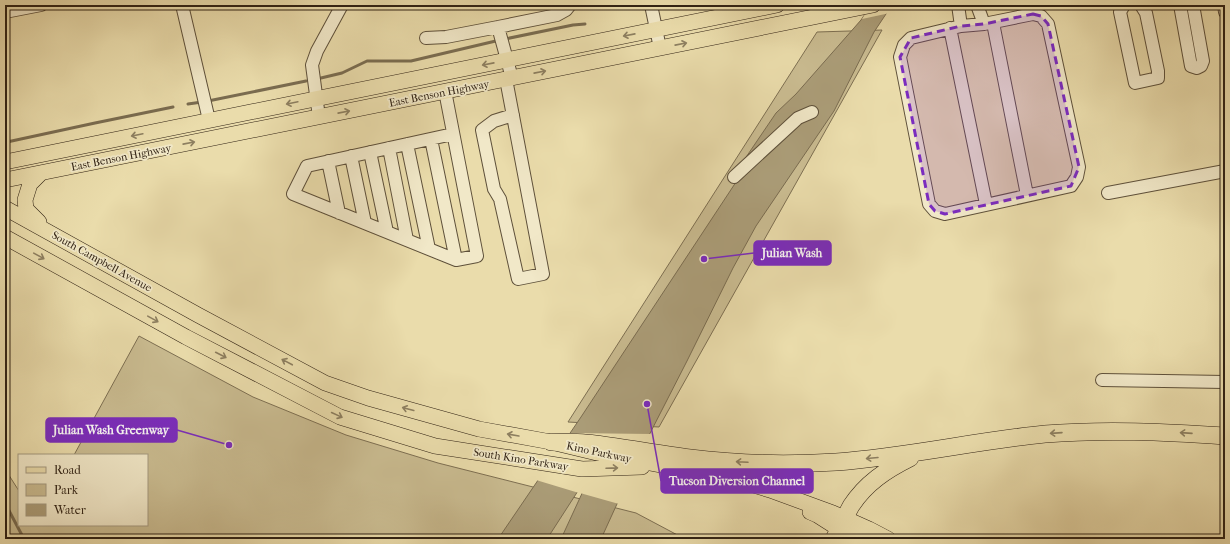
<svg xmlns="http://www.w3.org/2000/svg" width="1230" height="544" font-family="'IM FELL French Canon',serif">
  <rect width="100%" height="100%" fill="#eadcab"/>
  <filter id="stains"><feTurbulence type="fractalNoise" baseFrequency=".005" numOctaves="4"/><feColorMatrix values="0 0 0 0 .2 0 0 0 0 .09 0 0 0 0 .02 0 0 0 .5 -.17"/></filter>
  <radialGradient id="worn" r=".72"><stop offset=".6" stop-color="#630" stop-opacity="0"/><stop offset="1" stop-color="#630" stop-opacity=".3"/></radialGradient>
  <path fill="#cabc91" stroke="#7d6f52" d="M882,30L659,427L568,422L817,32Z
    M139,336L253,397L346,435L438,463L636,513L685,539H5V469L19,491V525H147V455H74Z"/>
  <path fill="#ab9d78" stroke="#7a6c50" d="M871,5H892L874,32L834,111L756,226L733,268L687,361L643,447L601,539H561L596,463L547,539H498L581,417L740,176L738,169L776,113L796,94L861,20Z"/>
  <path fill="#eadcab" d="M871,5H894L890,13L862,19Z
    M567,433L652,434L619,504L580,493L584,485L579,493L536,480Z"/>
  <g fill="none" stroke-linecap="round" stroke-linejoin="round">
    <path stroke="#7a6c50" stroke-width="3" d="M505,39L573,25L585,24
      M321,78L342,73L367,61H411L500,40
      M208,101L306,81
      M188,104L202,102
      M7,142L95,123L173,107
      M5,503L24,539"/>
    <defs>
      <path id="minor" d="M182,5L209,120
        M651,5L660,48
        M958,5L961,26
        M977,5L984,24
        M1124,5L1120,12L1135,83L1158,78V71L1146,13L1141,5
        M1180,5L1191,66L1197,68L1201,66L1203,61L1193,5
        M1224,5L1225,12
        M5,12L41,5
        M1033,14L1041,16L1048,24L1079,167L1077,177L1071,186L945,214L935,211L929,204L900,57L904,45L911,38L961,26L984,24Z
        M993,23L1027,195
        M950,28L986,204
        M426,38L446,37L498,27
        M512,78L498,27L557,15L566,10L570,5
        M506,79L543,274L518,279L500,199L494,189L482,130L494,121L513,115
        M445,91L477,256L456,260L293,194L307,166L453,134
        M319,117L312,65L317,51L342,5
        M431,139L456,260
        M407,144L429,249
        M389,148L407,240
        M370,152L387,232
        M351,156L365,223
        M328,161L339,213
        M734,177L798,118L812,112
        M1108,193L1225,171
        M1102,380L1225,382"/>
      <path id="major" d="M5,162L777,5
        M5,180L873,5
        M5,208L198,315L325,383L368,398L479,429L551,442L597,453L734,479L770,490L833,513L869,529L888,539
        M39,222L26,209L25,200L30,184L41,173
        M5,237L186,337L340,417L435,446L582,469L642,467
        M810,512L817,515L839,529L866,539"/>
      <path id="highway" d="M551,442C566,442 581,442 595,444C627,448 658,454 690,458C738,464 787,465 836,462C906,457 975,441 1045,434C1105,429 1165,432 1225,436
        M834,539C840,528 845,517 851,506C866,483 886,470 910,458"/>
    </defs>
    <use href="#minor" stroke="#5e503a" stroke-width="14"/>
    <use href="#major" stroke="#302214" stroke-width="16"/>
    <use href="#highway" stroke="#302214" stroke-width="18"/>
    <use href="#minor" stroke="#f1e8c8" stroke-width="12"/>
    <use href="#major" stroke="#eadcab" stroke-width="15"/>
    <use href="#highway" stroke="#eadcab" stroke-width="17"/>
  </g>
  <defs><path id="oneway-shaft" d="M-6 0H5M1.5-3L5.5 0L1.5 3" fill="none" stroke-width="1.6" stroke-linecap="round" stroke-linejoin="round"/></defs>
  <g stroke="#8d7f60">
    <use href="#oneway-shaft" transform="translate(629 35) rotate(169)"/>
    <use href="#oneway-shaft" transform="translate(681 44) rotate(-11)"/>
    <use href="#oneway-shaft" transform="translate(488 64) rotate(169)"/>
    <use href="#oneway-shaft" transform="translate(540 72) rotate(-11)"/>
    <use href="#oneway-shaft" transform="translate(292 103) rotate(168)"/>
    <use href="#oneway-shaft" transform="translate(344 112) rotate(-11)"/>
    <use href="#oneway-shaft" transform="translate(137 135) rotate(168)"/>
    <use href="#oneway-shaft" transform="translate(189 143) rotate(-11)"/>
    <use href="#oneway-shaft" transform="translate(39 256) rotate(29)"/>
    <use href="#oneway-shaft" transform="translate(153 319) rotate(29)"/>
    <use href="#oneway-shaft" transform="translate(221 355) rotate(27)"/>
    <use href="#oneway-shaft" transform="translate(287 362) rotate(-152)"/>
    <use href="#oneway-shaft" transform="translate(408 409) rotate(-165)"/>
    <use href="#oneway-shaft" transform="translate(337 415) rotate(25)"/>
    <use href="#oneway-shaft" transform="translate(1056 433) rotate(176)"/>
    <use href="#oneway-shaft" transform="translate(1186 433) rotate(-176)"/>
    <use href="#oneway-shaft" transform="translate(513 435) rotate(-170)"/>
    <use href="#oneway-shaft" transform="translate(872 458) rotate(175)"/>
    <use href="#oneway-shaft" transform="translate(742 462) rotate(-177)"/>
    <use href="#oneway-shaft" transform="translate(612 468) rotate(-2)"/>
  </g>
  <path fill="#7b2cbf" fill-opacity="0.2" stroke="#7b2cbf" stroke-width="3" stroke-dasharray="8 5" stroke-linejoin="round" d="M1033,14L1041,16L1048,24L1079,167L1071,186L945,214L935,211L929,204L900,57L911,38L961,26L984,24Z"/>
  <g text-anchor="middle" stroke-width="3.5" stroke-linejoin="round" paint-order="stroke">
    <g font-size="11" fill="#302214" stroke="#f1e8c8">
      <text transform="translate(439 93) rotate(-11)" y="4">East Benson Highway</text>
      <text transform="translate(121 157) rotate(-11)" y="4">East Benson Highway</text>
      <text transform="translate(102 261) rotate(29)" y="4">South Campbell Avenue</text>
      <text transform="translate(599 452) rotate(12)" y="4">Kino Parkway</text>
      <text transform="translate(521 459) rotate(9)" y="4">South Kino Parkway</text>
    </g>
  </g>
  <path fill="none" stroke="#7b2cbf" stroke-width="1.5" d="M704 259L754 253M229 445L177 430M647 404L661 481"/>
  <g fill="#7b2cbf" stroke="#f1e8c8" stroke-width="1.5">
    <circle cx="704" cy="259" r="4"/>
    <circle cx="229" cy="445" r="4"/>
    <circle cx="647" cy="404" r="4"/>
  </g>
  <g fill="#7b2cbf" stroke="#7b2cbf" stroke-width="1.5">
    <rect x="754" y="241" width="77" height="24" rx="4"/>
    <rect x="46" y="418" width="131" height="24" rx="4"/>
    <rect x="661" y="469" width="152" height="24" rx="4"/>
  </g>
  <g font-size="12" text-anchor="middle" font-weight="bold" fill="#fff">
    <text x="792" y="257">Julian Wash</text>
    <text x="111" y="434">Julian Wash Greenway</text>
    <text x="737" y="485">Tucson Diversion Channel</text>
  </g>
  <rect width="1230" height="544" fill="none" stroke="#eadcab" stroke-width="20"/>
  <rect x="6" y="6" width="1218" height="532" fill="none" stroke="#302214" stroke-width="2"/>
  <rect x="10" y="10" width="1210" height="524" fill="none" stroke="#302214"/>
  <rect x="18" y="454" width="130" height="72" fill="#f1e8c8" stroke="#a49980"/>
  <rect x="26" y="467" width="20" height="6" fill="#eadcab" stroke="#a49980"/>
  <text x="54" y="474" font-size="12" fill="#302214">Road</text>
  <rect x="26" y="484" width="20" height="12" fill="#cabc91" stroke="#a49980"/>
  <text x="54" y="494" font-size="12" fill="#302214">Park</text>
  <rect x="26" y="504" width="20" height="12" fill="#ab9d78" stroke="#a49980"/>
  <text x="54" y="514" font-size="12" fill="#302214">Water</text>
  <rect width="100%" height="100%" filter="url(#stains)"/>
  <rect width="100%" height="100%" fill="url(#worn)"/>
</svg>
